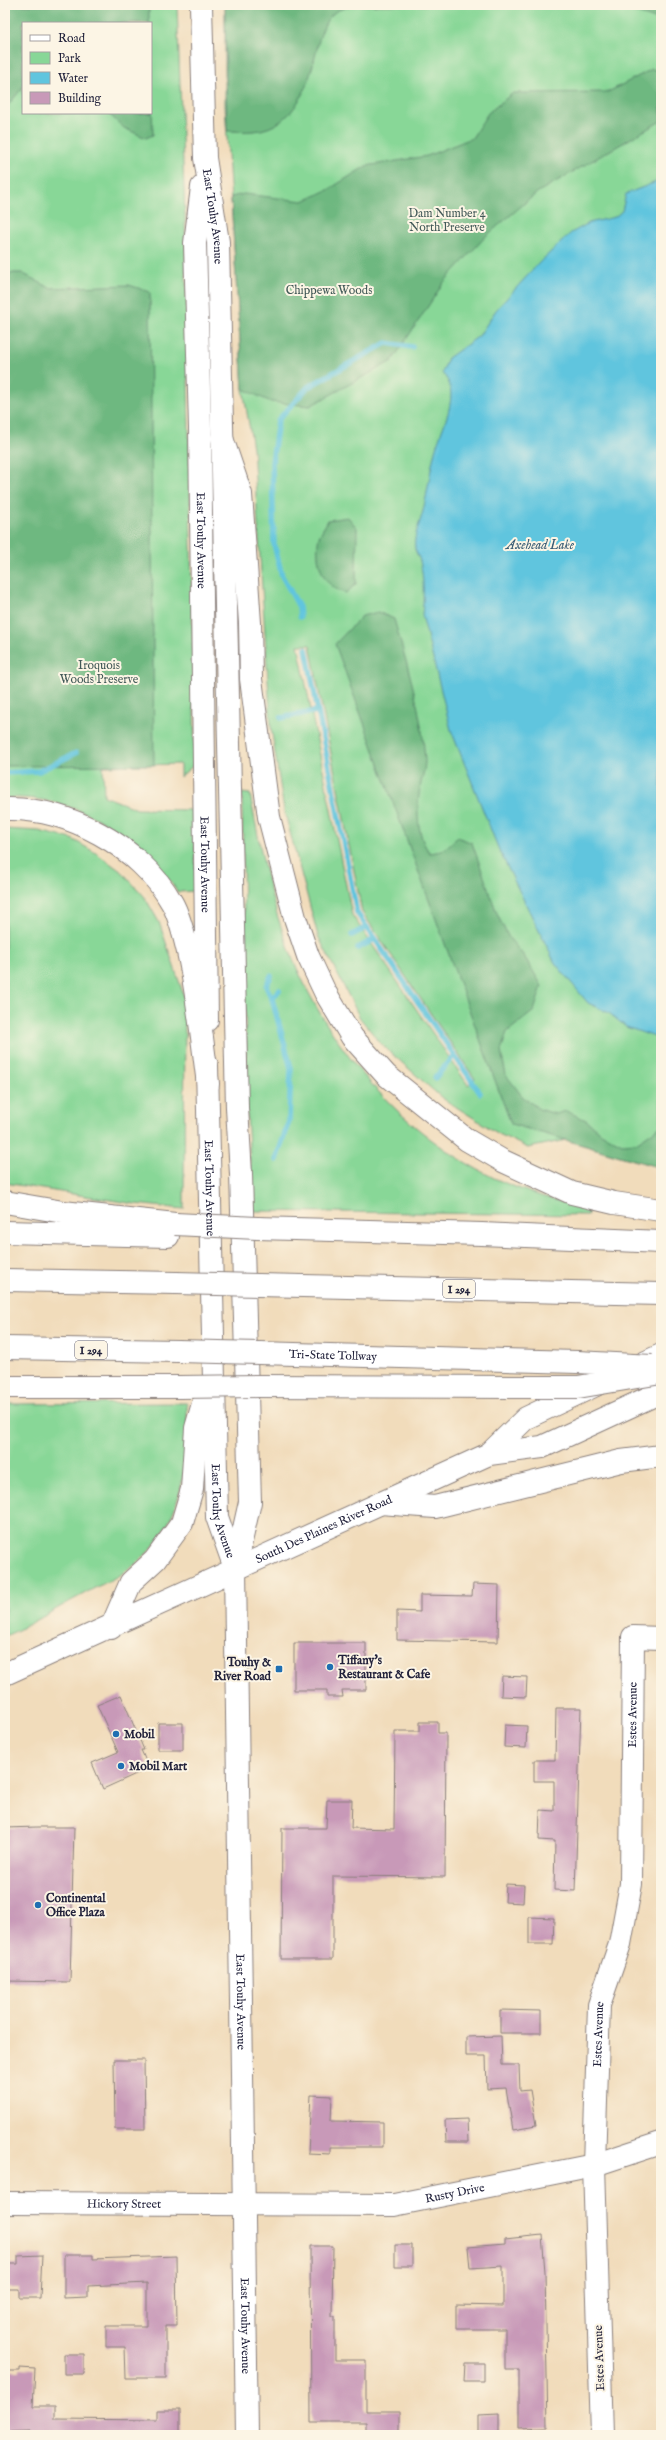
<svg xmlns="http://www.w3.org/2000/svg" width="666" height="2440" font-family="'IM FELL English',serif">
  <rect width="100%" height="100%" fill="#fcf5e5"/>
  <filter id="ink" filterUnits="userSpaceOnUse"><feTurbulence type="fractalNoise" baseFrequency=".025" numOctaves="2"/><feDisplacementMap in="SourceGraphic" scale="8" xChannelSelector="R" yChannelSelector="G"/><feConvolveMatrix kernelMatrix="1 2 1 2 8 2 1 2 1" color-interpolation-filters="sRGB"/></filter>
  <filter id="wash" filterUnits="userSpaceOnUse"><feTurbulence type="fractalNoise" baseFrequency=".012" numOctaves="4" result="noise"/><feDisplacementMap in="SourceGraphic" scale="16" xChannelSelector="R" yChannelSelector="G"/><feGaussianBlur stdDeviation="0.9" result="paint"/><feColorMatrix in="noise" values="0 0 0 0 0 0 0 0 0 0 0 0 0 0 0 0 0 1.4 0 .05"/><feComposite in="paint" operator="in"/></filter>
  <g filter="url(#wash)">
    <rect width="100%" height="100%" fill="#f1dcbb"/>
    <path fill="#88d797" stroke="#557c69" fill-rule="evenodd" d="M5,5H177L185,216L195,764L180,777V764L103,766L104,796L137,809L194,810L196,891L178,892C139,835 75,794 5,798ZM23,23H151V113H23Z
      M225,5H661V1168L566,1140L528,1148L499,1134L442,1098L382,1045L360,1018L318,936L284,810L271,727L253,448L243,389L225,106ZM298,645H310L362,912L475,1079L468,1085L352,915Z
      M242,793L250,794C260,848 271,906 292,957C331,1051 403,1134 494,1178C524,1192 557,1201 589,1210L588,1215L253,1211L247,1114Z
      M5,829L39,831L72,839L96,853L122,872L144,896L159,922L185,999L184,1209L135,1204L5,1183Z
      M187,1403C188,1467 184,1529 128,1570C113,1580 95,1587 80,1596C55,1609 31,1625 5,1636V1404Z"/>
    <path fill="#6eb880" stroke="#486d5e" d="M5,5H149V23H23V87L5,109Z
      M225,5H377C363,5 347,5 335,12C325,19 321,33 318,44C310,80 298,127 254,131C245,132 236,131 227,131Z
      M628,5H661V21L631,11Z
      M652,69L661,71V121L538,192L486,236L444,282L392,361L310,406L271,402L243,389L231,197L244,194L303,201L328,190L366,166L427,156L472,138L488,113L513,93L608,92Z
      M151,77L153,135L146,138L124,128L108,113H151Z
      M5,273H22L50,288L129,285L150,292L154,765L5,766Z
      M348,517L357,528L356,584L346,593C322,588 314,559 319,537C321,531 326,525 328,520Z
      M378,612L394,619C407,665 423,714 425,762C425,771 421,780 420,789C416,808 417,838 430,853L442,851L458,837L472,843L498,916L509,938L524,956L542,986L534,1011L507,1032L501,1051L506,1075L522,1096L539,1109L556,1114L566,1111L586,1120L601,1133L622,1144L636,1143L661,1126V1168L511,1124L335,644L362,616Z"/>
    <path fill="#60c5de" stroke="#41748c" d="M661,180V1039L626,1027L609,1013L588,1003L555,963L499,850L451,730L422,615C424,598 424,578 420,561C419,557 416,553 415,549C413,535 420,524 423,511C428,491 430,470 435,451C441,428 463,393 442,373L448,358L479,336L496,310L540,262L571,233L589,223L615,217L622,211L626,194Z"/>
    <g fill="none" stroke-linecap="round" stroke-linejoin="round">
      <path stroke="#60c5de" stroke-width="5.5" d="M300,617L299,607L282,576L274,544L272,463L278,420L308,387L386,343L412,347
        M306,649L357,913L480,1093
        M281,718L317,711
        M5,773L39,771L76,753
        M352,935L367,927
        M358,948L375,939
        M271,976L266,986L272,999
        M435,1078L454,1055
        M276,1160L289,1121L291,1068L272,999L279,990"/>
    </g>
    <g id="blocks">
      <path fill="#c899b8" d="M473,1584L499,1585L498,1642L397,1640V1611L420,1612V1595L472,1596Z
        M294,1643H366V1690H342L343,1697H327V1690H294Z
        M502,1676L527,1677L526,1697L501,1696Z
        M121,1695L144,1750H141L149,1768L103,1789L92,1763L118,1752L97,1705Z
        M556,1708H581L575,1891L554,1890L555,1841L539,1840L540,1810L554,1811V1781H534V1760H555Z
        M420,1722H438V1733H446L445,1877L333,1876V1959H281L282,1828H326L327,1800H352L351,1828L394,1829L395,1731H420Z
        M158,1723H183V1750H158Z
        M505,1725L527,1726L526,1748L504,1747Z
        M37,1827H74L70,1982L5,1981V1828Z
        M506,1884L524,1885L523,1903L505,1902Z
        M529,1917L554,1918L553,1944H529Z
        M500,2010L541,2011V2033H500Z
        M501,2036L502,2065H519L520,2091L530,2090L536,2126L513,2130L506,2088L487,2089L486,2056H466V2037Z
        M114,2060H144L145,2129H115Z
        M311,2095L332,2096L331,2121L383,2122V2147H330V2154L308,2153Z
        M467,2119L468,2142H446L445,2120Z
        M542,2235L545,2272L548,2427L519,2428V2370H505V2329H456V2305L503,2306V2266L470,2268L468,2247L505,2244V2239Z
        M395,2245H412V2266H395Z
        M310,2246H333L332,2316H335V2360H366V2411H400V2434H366V2422H311Z
        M42,2255L40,2298H19V2289H5V2264H18V2256Z
        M64,2255H93V2259L176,2256L177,2326H166V2378H126L125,2347H106V2326H147V2283L88,2286V2297L64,2298Z
        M64,2354H84V2374H64Z
        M465,2363H484V2381H464Z
        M20,2368L35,2369L33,2406H55V2419L157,2420V2410H180V2435H31V2431L5,2432V2371H20Z
        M499,2414V2434H478V2415Z"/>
    </g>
  </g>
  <g filter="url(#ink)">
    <use href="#blocks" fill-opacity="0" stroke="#8a7f7b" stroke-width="1"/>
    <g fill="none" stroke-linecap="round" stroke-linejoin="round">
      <defs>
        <g id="minor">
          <path id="s1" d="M5,2203L394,2205L594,2165L661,2143"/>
          <path id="s2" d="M602,2435L594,2165L599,2005L620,1944L631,1884L633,1637L661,1638"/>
        </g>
        <g id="major">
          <path id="s3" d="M201,5L205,158L218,242L237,1108L241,1174L250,1502L235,1568L247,2435"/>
          <path id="s4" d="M202,187L195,243L200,428L207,1020"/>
          <path id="s5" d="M207,1065L217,1517L235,1568"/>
          <path d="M631,1369L661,1355"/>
          <path d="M489,1454L526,1418L596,1385"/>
          <path d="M111,1628L131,1582L155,1560L182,1523L192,1489L196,1428L208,1386"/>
          <path id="s6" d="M5,1674L489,1454L542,1447L661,1392"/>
        </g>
        <g id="highway">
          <path d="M222,438L241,494L250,623L251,679L269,817L295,918L308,956L325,992L352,1037L386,1075L467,1140L503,1161L572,1193L614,1203L661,1210"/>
          <path d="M5,809C40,808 70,817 100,834C129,850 156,874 172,903C180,917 184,936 188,952C198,996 202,1040 208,1084"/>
          <path d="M5,1202L63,1212L175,1224"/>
          <path d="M257,1228L482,1234L661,1242"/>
          <path d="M5,1232L168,1236"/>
          <path d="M5,1280L176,1283"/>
          <path d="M258,1285L661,1294"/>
          <path d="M5,1348L178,1351"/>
          <path id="s7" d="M259,1353L577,1362"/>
          <path d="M259,1386L524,1387"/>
          <path d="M5,1387H179"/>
          <path d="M380,1503L435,1507L621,1461L661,1456"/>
        </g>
      </defs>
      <use href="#minor" stroke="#8a7f7b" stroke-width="24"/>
      <use href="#major" stroke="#8a7f7b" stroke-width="24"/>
      <use href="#highway" stroke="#8a7f7b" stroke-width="24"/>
      <use href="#minor" stroke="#fff" stroke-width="22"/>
      <use href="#major" stroke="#fff" stroke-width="22"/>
      <use href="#highway" stroke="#fff" stroke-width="22"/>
      <defs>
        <path id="highway-bridge" d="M175,1224L257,1228
          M176,1283L258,1285
          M178,1351L259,1353
          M577,1362L652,1366
          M179,1387L259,1386
          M524,1387H578L661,1373"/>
      </defs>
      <use href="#highway-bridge" stroke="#8a7f7b" stroke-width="24" stroke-linecap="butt"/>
      <use href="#highway-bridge" stroke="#fff" stroke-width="22"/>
    </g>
  </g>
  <g fill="#1f6fb2" stroke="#fcf5e5" stroke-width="1.5">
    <circle cx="330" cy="1667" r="4"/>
    <rect x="275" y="1665" width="8" height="8" rx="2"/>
    <circle cx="116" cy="1734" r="4"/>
    <circle cx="121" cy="1766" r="4"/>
    <circle cx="38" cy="1905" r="4"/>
  </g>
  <g text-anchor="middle" stroke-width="4" stroke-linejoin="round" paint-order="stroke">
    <g fill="#fcf5e5" stroke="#63616e" stroke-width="1">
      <rect x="443" y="1280" width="32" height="18" rx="3"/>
      <rect x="75" y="1341" width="32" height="18" rx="3"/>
    </g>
    <g font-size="11" font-weight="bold" fill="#22223b">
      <text x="459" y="1293">I 294</text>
      <text x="91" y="1354">I 294</text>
    </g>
    <g font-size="12" fill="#415857" stroke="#fcf5e5">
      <text x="447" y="217">Dam Number 4<tspan x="447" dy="14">North Preserve</tspan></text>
      <text x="329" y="294">Chippewa Woods</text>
      <text x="99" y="669">Iroquois<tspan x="99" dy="14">Woods Preserve</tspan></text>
    </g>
    <g font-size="12" fill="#22223b" stroke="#fcf5e5">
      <text dy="4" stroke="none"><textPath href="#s3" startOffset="212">East Touhy Avenue</textPath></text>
      <text dy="4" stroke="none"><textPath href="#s4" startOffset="354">East Touhy Avenue</textPath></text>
      <text dy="4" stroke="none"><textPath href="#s4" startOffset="678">East Touhy Avenue</textPath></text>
      <text dy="4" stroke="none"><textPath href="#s5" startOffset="123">East Touhy Avenue</textPath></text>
      <text dy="4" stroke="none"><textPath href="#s7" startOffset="74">Tri-State Tollway</textPath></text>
      <text dy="4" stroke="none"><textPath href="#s5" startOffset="447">East Touhy Avenue</textPath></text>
      <text dy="4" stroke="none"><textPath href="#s6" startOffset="350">South Des Plaines River Road</textPath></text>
      <text dy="4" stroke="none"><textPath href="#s2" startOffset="725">Estes Avenue</textPath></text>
      <text dy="4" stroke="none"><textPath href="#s3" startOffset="2000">East Touhy Avenue</textPath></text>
      <text dy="4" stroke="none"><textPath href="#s2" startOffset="401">Estes Avenue</textPath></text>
      <text dy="4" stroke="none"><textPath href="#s1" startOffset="451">Rusty Drive</textPath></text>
      <text dy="4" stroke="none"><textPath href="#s1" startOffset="119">Hickory Street</textPath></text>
      <text dy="4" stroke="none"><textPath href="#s3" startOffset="2324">East Touhy Avenue</textPath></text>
      <text transform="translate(599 2358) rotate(-92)" y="4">Estes Avenue</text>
    </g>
    <g font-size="12" font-weight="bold" fill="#22223b" stroke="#fcf5e5" text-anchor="start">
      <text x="338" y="1664">Tiffany's<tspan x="338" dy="14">Restaurant &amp; Cafe</tspan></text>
      <text x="271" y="1666" text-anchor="end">Touhy &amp;<tspan x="271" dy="14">River Road</tspan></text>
      <text x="124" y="1738">Mobil</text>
      <text x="129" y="1770">Mobil Mart</text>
      <text x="46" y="1902">Continental<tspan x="46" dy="14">Office Plaza</tspan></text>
    </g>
    <g font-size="13" font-style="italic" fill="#385b74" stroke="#fcf5e5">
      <text x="540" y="549">Axehead Lake</text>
    </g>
  </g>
  <rect width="666" height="2440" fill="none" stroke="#fcf5e5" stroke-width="20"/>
  <rect x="22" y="22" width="130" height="92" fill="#fcf5e5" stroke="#a5a1a1"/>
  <rect x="30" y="35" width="20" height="6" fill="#ffffff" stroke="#a5a1a1"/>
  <text x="58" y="42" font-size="12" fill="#22223b">Road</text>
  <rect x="30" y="52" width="20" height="12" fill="#88d797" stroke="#a5a1a1"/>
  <text x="58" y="62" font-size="12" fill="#22223b">Park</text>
  <rect x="30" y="72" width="20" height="12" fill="#60c5de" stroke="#a5a1a1"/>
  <text x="58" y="82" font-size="12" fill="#22223b">Water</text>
  <rect x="30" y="92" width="20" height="12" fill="#c899b8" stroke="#a5a1a1"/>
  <text x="58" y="102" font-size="12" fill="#22223b">Building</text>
</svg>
